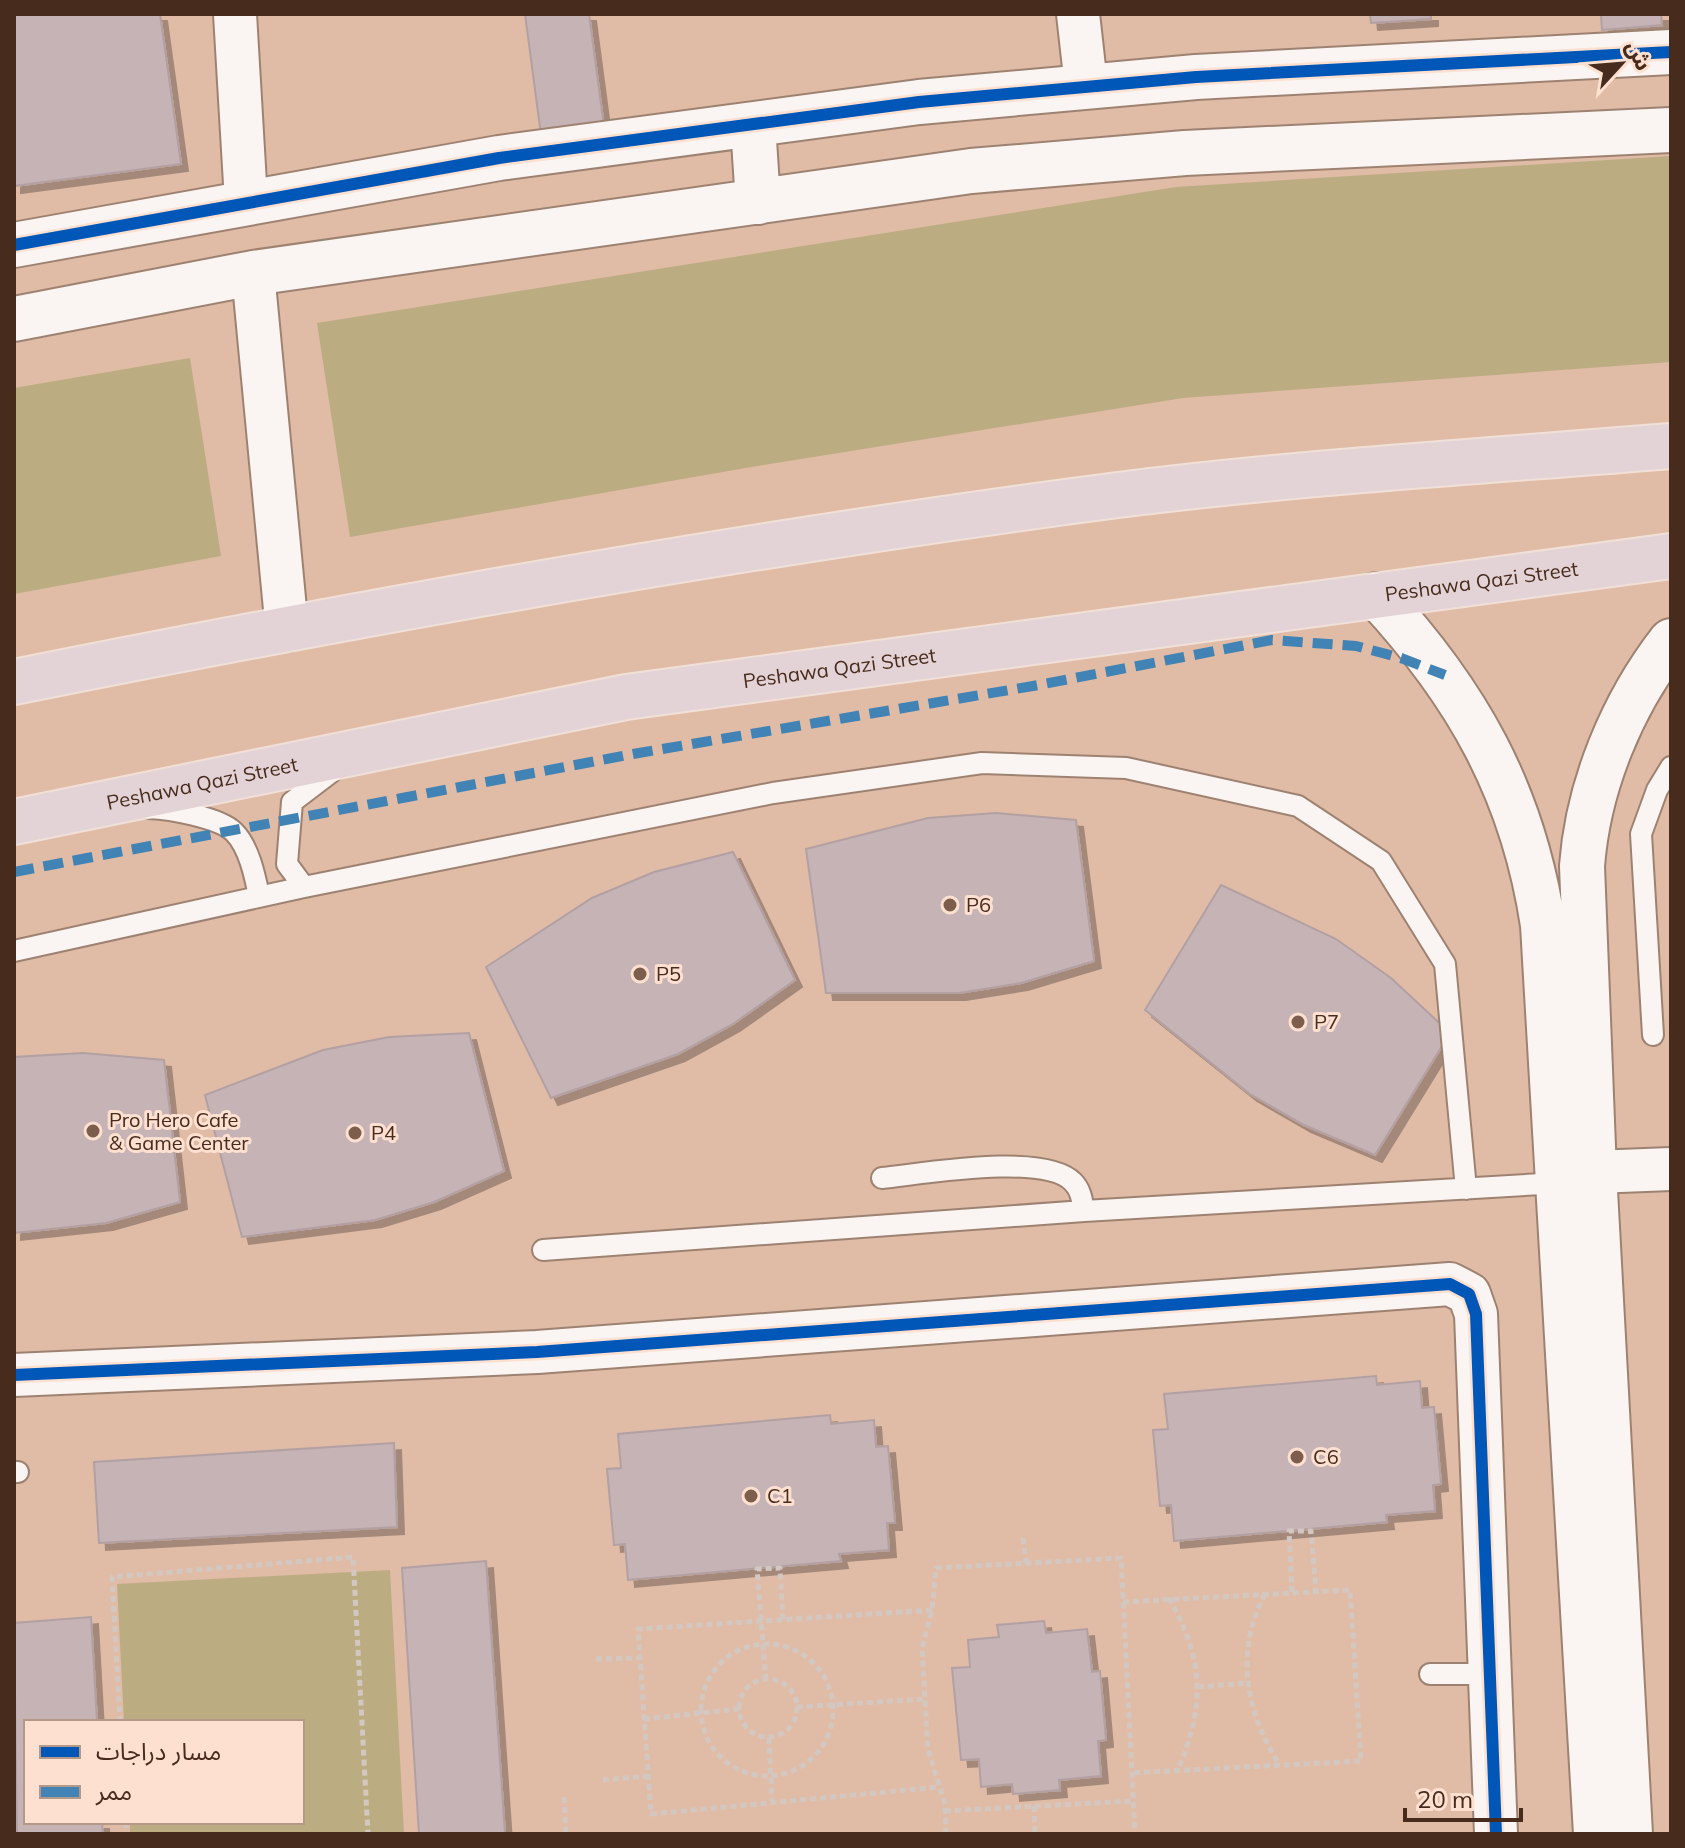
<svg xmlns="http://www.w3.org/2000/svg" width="1685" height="1848" font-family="Mulish,'Noto Sans Arabic',sans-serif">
  <defs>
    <filter id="shadow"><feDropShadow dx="7" dy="7" stdDeviation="0" flood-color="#0004"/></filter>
  </defs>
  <rect width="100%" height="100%" fill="#e0bba6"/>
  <path fill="#bcac82" d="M1671,156V362L1183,398L757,466L350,537L317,323L1176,187Z
    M190,358L221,556L14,594V388Z
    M390,1570L404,1834H130V1822H302V1722H124L117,1584Z"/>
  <path fill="#c6b3b6" stroke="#b2a0a3" stroke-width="2" filter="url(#shadow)" d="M14,14H160L181,164L14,186Z
    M525,14H589L604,127L541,135Z
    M1370,14H1431V19L1371,23Z
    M1601,14H1661L1662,25L1602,30Z
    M996,813L1076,820L1094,961L1021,983L959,993H826L806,849L928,818Z
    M733,852L795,980L733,1024L678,1054L551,1098L486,967L592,898L654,872Z
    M1221,885L1336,939L1391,978L1450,1033L1375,1155L1304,1125L1250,1094L1145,1010Z
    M469,1033L504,1171L434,1202L375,1220L242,1237L205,1095L323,1050L389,1037Z
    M83,1053L164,1060L180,1202L106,1223L14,1233V1057Z
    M1376,1376L1377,1385L1420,1381L1422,1408L1434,1407L1441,1484L1433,1485L1435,1511L1386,1515L1387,1522L1174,1541L1171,1505L1160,1506L1153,1430L1168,1429L1164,1394Z
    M830,1415L831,1424L874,1420L876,1447L888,1446L895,1523H887L889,1550L839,1554L841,1561L628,1580L625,1544L614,1545L607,1469L621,1468L618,1434Z
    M394,1443L397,1527L99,1543L94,1462Z
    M486,1561L505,1834H419L402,1568Z
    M91,1617L97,1722H26V1822H102L103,1834H17L14,1623Z
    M1044,1621L1046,1633L1087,1629L1092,1672L1100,1671L1106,1740L1098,1741L1101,1776L1059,1780L1060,1790L1013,1794L1012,1784L981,1787L979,1759L961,1760L952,1668L970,1667L968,1640L999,1637L997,1625Z"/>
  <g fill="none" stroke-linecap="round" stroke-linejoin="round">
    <defs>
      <path id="service" d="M149,808C169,809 219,817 234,832C249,847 255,876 259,896
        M304,887L287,864L292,802L334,770
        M14,951L304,887L773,793L982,763L1126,768L1298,806L1381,861L1445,964L1466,1189
        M1653,1035L1641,834L1657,790L1671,767
        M882,1178C922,1174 1044,1152 1073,1182C1081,1190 1082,1200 1084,1211
        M543,1250L1084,1211L1542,1184
        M14,1472H18
        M1430,1674H1490"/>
      <path id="minor" d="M235,14L246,201
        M1078,14L1086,85
        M253,273L287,630
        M1594,1172L1671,1169
        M14,1375L537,1352L1450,1284L1469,1294L1476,1314L1496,1834"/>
      <path id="tertiary" d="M753,125L758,202
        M14,245L499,158L919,102L1196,77L1671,52
        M14,319L253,273L971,171L1185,153L1671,130
        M1376,595C1467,693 1523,792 1543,925L1596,1834
        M1630,1834L1594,1172L1582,866C1588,786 1622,704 1671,641"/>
      <g id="trunk">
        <path d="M14,682C379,609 748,543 1118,495C1301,472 1487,461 1671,446"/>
        <path id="s1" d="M14,822L626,697L1671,556"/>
      </g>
    </defs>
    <use href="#service" stroke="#9e8271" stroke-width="24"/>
    <use href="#minor" stroke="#9e8271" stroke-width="46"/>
    <use href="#tertiary" stroke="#9e8271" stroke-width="48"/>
    <use href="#trunk" stroke="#f1e0d7" stroke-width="48"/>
    <path stroke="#d3c8c1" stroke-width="5" stroke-dasharray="6 4" stroke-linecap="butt" d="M1023,1538L1026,1563
      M1292,1592L1289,1531H1311L1316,1590
      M1265,1594C1234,1651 1246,1714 1280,1765
      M1169,1598C1205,1661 1205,1707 1177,1772
      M1123,1602L1350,1590L1361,1761L1131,1773
      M932,1610L638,1629L651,1814L939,1787
      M701 1710a66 66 0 1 1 132 0a66 66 0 1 1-132 0Z
      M596,1659L640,1658
      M739 1708a29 29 0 1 1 58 0a29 29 0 1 1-58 0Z
      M766,1680L757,1569L780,1568L783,1620
      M1198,1687L1246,1683
      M797,1707L925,1699
      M644,1719L739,1709
      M120,1722L112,1577L353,1557L368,1834
      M769,1738L772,1801
      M603,1780L649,1776
      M564,1797L566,1834
      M1034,1806L1035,1834
      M945,1811L1133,1801
      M126,1822V1834
      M946,1834L945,1804L928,1749L922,1648L932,1610L936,1568L1121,1558L1135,1834"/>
    <use href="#service" stroke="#faf5f2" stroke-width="20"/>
    <use href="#minor" stroke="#faf5f2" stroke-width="42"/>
    <use href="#tertiary" stroke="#faf5f2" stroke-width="44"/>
    <use href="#trunk" stroke="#e4d3d6" stroke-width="44"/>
    <path stroke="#4183b4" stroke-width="10" stroke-dasharray="20 10" stroke-linecap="butt" d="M14,872L633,754L1033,686L1272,640L1356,646L1401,658L1445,675"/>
    <defs>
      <path id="cycleway" d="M14,245L499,158L919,102L1196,77L1671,52
        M14,1375L537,1352L1450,1284L1469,1294L1476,1314L1496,1834"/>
    </defs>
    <use href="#cycleway" stroke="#fde0d0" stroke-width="17"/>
    <use href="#cycleway" stroke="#0057b8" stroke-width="12"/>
  </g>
  <g fill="#7d5d4c" stroke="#fde0d0" stroke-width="3">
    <circle cx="950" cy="905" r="8"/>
    <circle cx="640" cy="974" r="8"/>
    <circle cx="1298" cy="1022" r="8"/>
    <circle cx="93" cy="1131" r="8"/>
    <circle cx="355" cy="1133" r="8"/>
    <circle cx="1297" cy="1457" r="8"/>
    <circle cx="751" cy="1496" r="8"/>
  </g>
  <g text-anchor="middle" stroke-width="6" stroke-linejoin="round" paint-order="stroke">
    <g font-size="20" fill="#472b1c" stroke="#fde0d0">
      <text dy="7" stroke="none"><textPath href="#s1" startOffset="1488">Peshawa Qazi Street</textPath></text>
      <text dy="7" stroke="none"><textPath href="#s1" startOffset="840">Peshawa Qazi Street</textPath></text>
      <text dy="7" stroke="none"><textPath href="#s1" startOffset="192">Peshawa Qazi Street</textPath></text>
    </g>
    <g font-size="20" fill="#472b1c" stroke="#fde0d0" text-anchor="start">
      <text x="966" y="912">P6</text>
      <text x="656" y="981">P5</text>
      <text x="1314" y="1029">P7</text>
      <text x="109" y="1127">Pro Hero Cafe<tspan x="109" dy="23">&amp; Game Center</tspan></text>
      <text x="371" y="1140">P4</text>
      <text x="1313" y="1464">C6</text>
      <text x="767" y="1503">C1</text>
    </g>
  </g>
  <rect width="1685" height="1848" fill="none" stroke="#472b1c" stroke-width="32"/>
  <rect x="24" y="1720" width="280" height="104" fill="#fde0d0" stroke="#b49888" stroke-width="2"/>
  <rect x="40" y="1746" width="40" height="12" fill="#0057b8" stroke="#b49888" stroke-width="2"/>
  <text x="96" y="1760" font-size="24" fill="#472b1c">مسار دراجات</text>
  <rect x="40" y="1786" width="40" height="12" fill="#4183b4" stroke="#b49888" stroke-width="2"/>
  <text x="96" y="1800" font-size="24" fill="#472b1c">ممر</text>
  <g transform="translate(1621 64) rotate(64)" stroke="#fde0d0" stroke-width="6" paint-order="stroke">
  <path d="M0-6L14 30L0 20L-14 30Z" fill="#472b1c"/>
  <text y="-12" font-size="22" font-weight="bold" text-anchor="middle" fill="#472b1c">ش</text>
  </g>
  <path d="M1405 1808v12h116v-12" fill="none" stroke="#472b1c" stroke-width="4"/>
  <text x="1417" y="1808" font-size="24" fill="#472b1c" stroke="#fde0d0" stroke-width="6" paint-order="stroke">20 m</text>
</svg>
